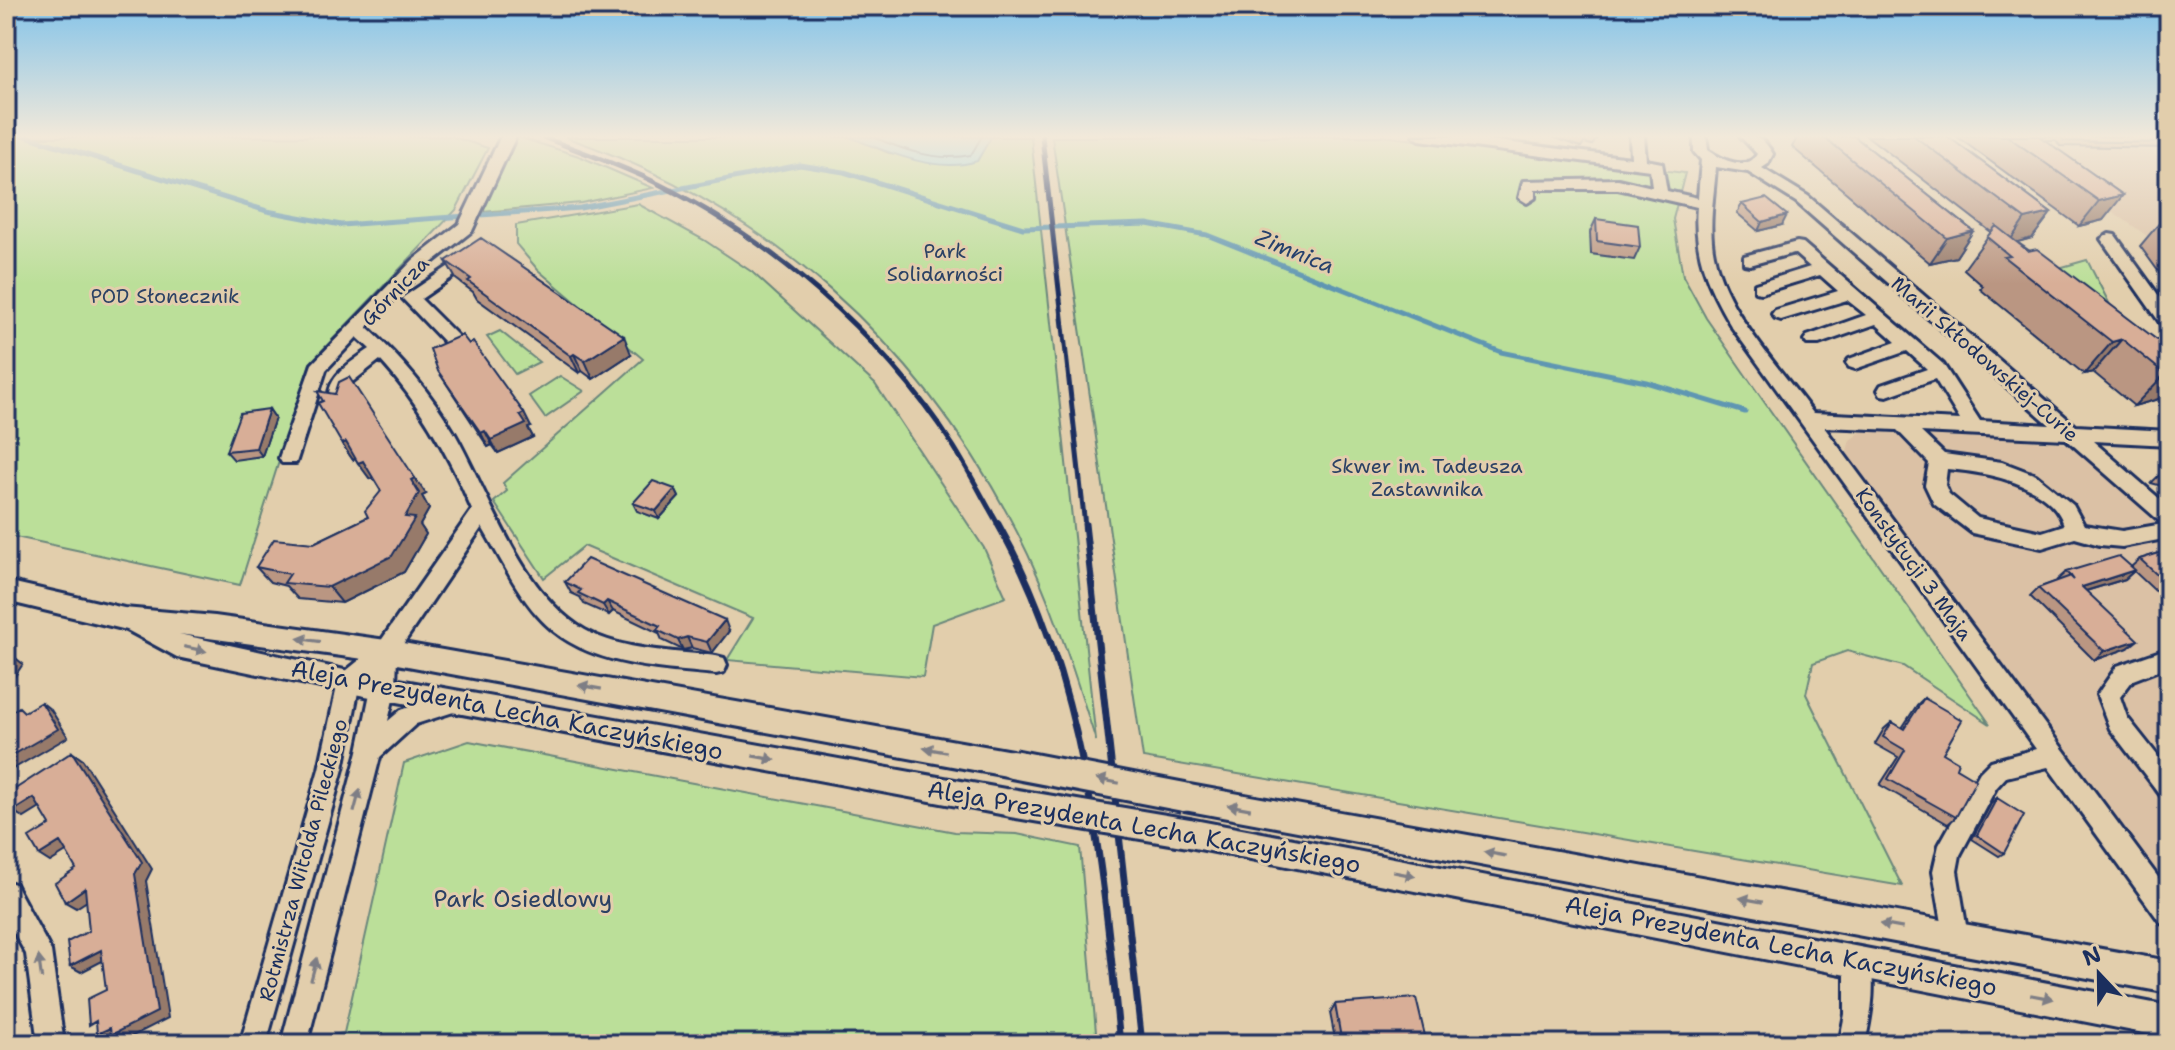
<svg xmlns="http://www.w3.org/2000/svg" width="2175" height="1050" font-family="'Shantell Sans',sans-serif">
  <rect width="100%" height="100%" fill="#e2ceac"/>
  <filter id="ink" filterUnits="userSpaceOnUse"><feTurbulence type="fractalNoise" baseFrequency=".0125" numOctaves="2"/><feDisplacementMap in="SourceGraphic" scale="16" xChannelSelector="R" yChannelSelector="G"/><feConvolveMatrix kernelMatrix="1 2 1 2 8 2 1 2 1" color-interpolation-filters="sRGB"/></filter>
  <g filter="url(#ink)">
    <path fill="#dbc1a5" d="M2008,137H2139L2169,170V238L2147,236Z
      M1878,430L2064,443L2082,453L2169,530V894L1853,466L1847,451L1850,440L1861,432Z"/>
    <path fill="#bbdf99" stroke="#6b877c" stroke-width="2" d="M450,136L488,148L456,210L310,363L240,585L6,535V137Z
      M1383,136L1685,173L1673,219L1683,276L1706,318L1760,396L1990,724L1903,666L1847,651L1813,663L1806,694L1902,886L1143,758L1052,137Z
      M518,137L579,156L653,188L581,203L482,212Z
      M565,137H850L889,153L977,161L991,137H1031L1096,741C1074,671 1051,598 1017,532C920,344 767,206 565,137Z
      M638,204L704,240L752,272L875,384L984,548L1006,597L932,624L923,677L727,660L753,618L584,546L544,578L494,502L507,491L503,483L643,359L538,270L516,244V225Z
      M2087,260L2110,305L2020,279Z
      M500,331L539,362L515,374L487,337Z
      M560,376L584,391L545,418L529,396Z
      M469,741L955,832L1017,834L1080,847L1097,1044H313L315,1038L344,1033L404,763Z"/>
    <path fill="#8cdaea" stroke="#5f96b2" stroke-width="2" d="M850,137H991L977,161C937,174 887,152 850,137Z"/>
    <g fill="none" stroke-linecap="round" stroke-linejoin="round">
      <path stroke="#487396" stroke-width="2" d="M871,136C903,150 936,162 971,155L982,136"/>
      <path stroke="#5f96b2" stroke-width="5" d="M26,136L267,211L341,225L580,208L800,165L844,172L1023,228L1147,224L1207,235L1501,352L1646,382L1745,412"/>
      <defs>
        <path id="minor" d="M501,136H516L472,231L425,268L367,327C401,358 431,393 455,434C490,496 521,593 585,630C623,651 673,651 716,656L724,658L727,665L724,672L716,674C656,668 581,666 538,616C515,590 500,557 482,527L397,653L396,687L388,721L401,710L455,692L463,695L466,702L463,709L416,724L380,757L307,1044H281L358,751L374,674L359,687L343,769L266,1044H240L319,769L338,682L341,675L378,645L472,510C449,455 420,404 380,360L351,383L344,408H332C319,381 351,362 370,349L357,337L326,370L296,463H282L279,458L312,364L413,260L459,224Z
          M1413,136H1459L1631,158L1630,136H1644L1646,160L1662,163L1667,191L1698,198L1701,160L1694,152V136H1706L1708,150C1722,160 1747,172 1757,154L1740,136C1757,136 1764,138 1773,154L1768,164L1762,168L1808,196L2076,426L2169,431V445L2093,441L2169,507V538L2122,547L2100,545L2075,538L2042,548L1972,533L1934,504L1925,485L1929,463L1897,430L1824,427L2169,892V925L2160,922L2048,767L2006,777L1996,788L1960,855L1957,871L1968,937L1964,946L1955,950L1946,946L1933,871L1939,845L1980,772L1991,761L2036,749L1731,326C1708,288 1693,252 1697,207L1618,189H1535V198L1527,203L1519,198L1523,181L1618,179L1652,187L1650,170L1420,140ZM1716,167L1748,172L1796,202L2050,425L1980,421L1943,364L1803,243L1797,242L1744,256V264L1750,265L1794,253L1810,267L1755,284V292L1761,293L1820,275L1838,291L1775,310L1772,314L1775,318L1781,320L1847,300L1866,315L1807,336L1804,340L1807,344H1819L1876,324L1896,342L1849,359L1846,363L1849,367L1855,369L1907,351L1927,369L1881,385L1878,390L1881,395L1887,396L1935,379L1960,420L1813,413C1779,366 1726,313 1714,255C1708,226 1714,196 1716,167ZM1921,432L2066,439L2163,524L2122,531L2084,525L2073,505L2036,475L2002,462L1944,454ZM1947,469C1984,472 2051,483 2064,525L2042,532L1978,518L1949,494L1945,485Z
          M2109,234L2115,235L2169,310V329L2163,327L2101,239Z
          M467,254L475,259L473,263L421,299L457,335L460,339L451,345L445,343L402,298Z
          M2169,648V666L2133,680L2120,697L2127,717L2169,770V799L2161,796L2110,729L2097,695L2117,666Z
          M6,881L15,884L51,951L64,1044H38L26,954L6,918Z
          M1858,948L1867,952C1878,979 1871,1016 1865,1044H1839L1845,1014V961L1849,952Z"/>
        <path id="major" d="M6,581L124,608L215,616L386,640L1012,751L1022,755L1026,764L1022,773L1012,777L386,662L179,634L349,671L1011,790L1021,794L1025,803L1021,812L1011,816L349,693L177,657L127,630L6,601Z
          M1184,784L2169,961V993L1184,810L1174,806L1170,797L1174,788Z
          M1189,819L2169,1006V1038L1189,847L1179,843L1175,833L1179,823Z"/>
      </defs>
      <use href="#minor" stroke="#1b2f5e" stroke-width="6"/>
      <use href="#major" stroke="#1b2f5e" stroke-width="6"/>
      <use href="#minor" fill="#e2ceac" fill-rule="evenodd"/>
      <use href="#major" fill="#e2ceac" fill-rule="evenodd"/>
      <path stroke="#1b2f5e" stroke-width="5" d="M540,136C574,149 609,161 642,176C765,233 880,332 954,447C970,473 984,500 999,526
        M1042,136L1085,526"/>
      <path stroke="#1b2f5e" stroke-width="7" d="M998,524C1086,677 1103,872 1120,1044
        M1085,524L1142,1044"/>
      <defs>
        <path id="major-bridge" d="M1012,764L1184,797
          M1011,803L1189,833"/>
      </defs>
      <use href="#major-bridge" stroke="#1b2f5e" stroke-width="34" stroke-linecap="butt"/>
      <use href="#major-bridge" stroke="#e2ceac" stroke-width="28"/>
    </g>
    <path fill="#ba9682" stroke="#1b2f5e" stroke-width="2" d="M1555,136H1599L1592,145L1584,143L1581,147L1554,138Z
      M1798,136H1854L1973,231L1956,257L1930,263L1792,147Z
      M1867,136H1947L2051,213L2032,238L2017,242L2165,346L2169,345V396L2134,406L2093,372L2084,374L1980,289L1983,286L1964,269L1991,232Z
      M1956,136H2169V148L2060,146L2056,140H2044L2123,195L2103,220L2079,226Z
      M1742,204L1782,225L1758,231L1737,213Z
      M1596,219L1640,247L1634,260L1591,254L1590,232Z
      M2161,221H2169V286L2140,246Z
      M446,261L631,354L593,379L582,371L579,373L477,299L473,292L456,279Z
      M438,371L531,427L528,428L533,437L498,453L492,445L488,447Z
      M269,409L275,418L262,456L234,460L226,451Z
      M342,444L426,494L422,496L429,509L420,525L426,534L404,572L342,603L298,599L286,586L270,582L256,567L314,543L368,517L381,491L373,478L370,479L356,459L353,460Z
      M2169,466V488L2151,483Z
      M675,489L679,497L659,519L637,511L633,503Z
      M2169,550V604L2134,571L2125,579L2086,591L2128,648L2094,660L2030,596L2038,588L2058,581L2057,580L2066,572L2131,567L2140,559Z
      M565,582L729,631L712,653L692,648L683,650L662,640L659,633L613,611L609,615L584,604L580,597L571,593Z
      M1924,698L1943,753L1956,768V817L1948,824L1880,785L1898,757L1875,744L1884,729L1892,722L1902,728L1917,705Z
      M1997,798L2004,853L1999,856L1972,839L1992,802Z
      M1335,1004L1426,1040L1423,1044H1336L1330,1013Z"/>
    <path fill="#977a6a" stroke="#1b2f5e" stroke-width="2" d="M2123,195L2103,220L2079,226L2099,201Z
      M2051,213L2032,238L2007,245L2025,219Z
      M1787,215L1782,225L1758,231L1762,222Z
      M1973,231L1956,257L1930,263L1947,238Z
      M624,336L631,354L593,379L585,361Z
      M2122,339L2093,372L2084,374L2112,342Z
      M574,354L582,371L579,373L571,356Z
      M2169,373V396L2134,406L2165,374Z
      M269,409L275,418L262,456L256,448Z
      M524,413L531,427L528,428L533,437L498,453L491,440L520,415Z
      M485,431L492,445L488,447L481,433Z
      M346,442L357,458L353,460L342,444Z
      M363,461L375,477L370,479L358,463Z
      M415,478L426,494L422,496L429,509L420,525L426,534L404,572L342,603L329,587L405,517L411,480Z
      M675,489L679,497L659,519L656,511Z
      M2135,570L2125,579L2072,595L2082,587Z
      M607,601L613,611L609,615L603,605Z
      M725,620L729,631L712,653L707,642Z
      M687,637L692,648L683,650L678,640Z
      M2138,640L2128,648L2094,660L2104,651Z
      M8,652L23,664L9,685L6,686V655Z
      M41,702L51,710L68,737L6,773V759Z
      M72,752L83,760L152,869L146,881L168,1018L123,1041L115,1037L109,1039L97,1034L110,1028L118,1032Z
      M34,798L45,805L24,818L13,811Z
      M60,842L71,849L50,862L39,855Z
      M85,888L96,895L76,908L65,902Z
      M101,950L112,956L81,972L70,966Z"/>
    <path fill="#d8ae97" stroke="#1b2f5e" stroke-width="2" d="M1823,136H1854L1973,231L1947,238Z
      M1914,136H1947L2051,213L2025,219Z
      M2007,136H2039L2123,195L2099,201Z
      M2060,136H2169V143L2064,141Z
      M1766,198L1787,215L1762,222L1742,204Z
      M1596,219L1638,225L1640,247L1597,241Z
      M2161,221H2169V231Z
      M1996,226L2028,251L2037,249L2165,346L2169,345V373L2165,374L2122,339L2112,342L2004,257L2010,256L1987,237Z
      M481,238L624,336L585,361L574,354L571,356L468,281L471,279L446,261Z
      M462,335L469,344L473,342L524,413L520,415L526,424L491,440L485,431L481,433L438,371L430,349Z
      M349,377L415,478L411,480L419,493L405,517L415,518L392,556L329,587L284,583L290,574L256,567L274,539L314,543L368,517L365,511L381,491L363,461L358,463L346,442L342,444L318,403L323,401L317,391L335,394L339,382Z
      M269,409L256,448L226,451L240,413Z
      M653,481L675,489L656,511L633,503Z
      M2169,550V586L2140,559Z
      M2119,556L2135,570L2082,587L2138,640L2104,651L2038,588L2071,576L2074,580L2066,572Z
      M587,559L725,620L707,642L687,637L678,640L657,630L660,626L607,601L603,605L578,593L581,590L565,582Z
      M1924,698L1962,720L1943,753L1958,762L1956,768L1976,780L1956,817L1888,779L1905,750L1883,737L1892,722L1904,729Z
      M41,702L58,729L6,759V715L19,707L24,712Z
      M72,752L142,862L135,874L157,1012L111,1035L110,1028L97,1034L96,1021L89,1025L87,999L106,990L101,950L70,966L67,942L89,931L85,888L65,902L55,883L76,869L68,855L60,842L39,855L29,838L50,825L34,798L13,811L6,797V795Z
      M1997,798L2024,815L2004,853L1977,835Z
      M1416,998L1426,1040L1372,1044H1342L1335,1004Z"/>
    <defs><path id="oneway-solid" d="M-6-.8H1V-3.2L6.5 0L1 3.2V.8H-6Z" transform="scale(2)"/></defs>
    <g fill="#7e7e85">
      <use href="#oneway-solid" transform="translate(309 640) rotate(-172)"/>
      <use href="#oneway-solid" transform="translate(195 649) rotate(12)"/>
      <use href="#oneway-solid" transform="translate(590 687) rotate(-170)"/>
      <use href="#oneway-solid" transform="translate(935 750) rotate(-170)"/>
      <use href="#oneway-solid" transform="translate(764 758) rotate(10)"/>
      <use href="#oneway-solid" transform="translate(1108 781) rotate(-169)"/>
      <use href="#oneway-solid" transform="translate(357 801) rotate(-75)"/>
      <use href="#oneway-solid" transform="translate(1239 807) rotate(-170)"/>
      <use href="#oneway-solid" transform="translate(1495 854) rotate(-170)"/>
      <use href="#oneway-solid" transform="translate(1404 874) rotate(11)"/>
      <use href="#oneway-solid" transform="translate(1751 900) rotate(-170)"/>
      <use href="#oneway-solid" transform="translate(1891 926) rotate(-170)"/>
      <use href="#oneway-solid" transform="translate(40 967) rotate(-98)"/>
      <use href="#oneway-solid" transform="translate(314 969) rotate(-75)"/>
      <use href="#oneway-solid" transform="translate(2042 997) rotate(11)"/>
    </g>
  </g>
  <linearGradient id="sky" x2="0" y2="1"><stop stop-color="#83c3e9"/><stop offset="0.48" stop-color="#f2e9da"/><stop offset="1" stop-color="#f2e9da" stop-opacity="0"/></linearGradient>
  <rect width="2175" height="284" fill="url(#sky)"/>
  <g text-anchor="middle" stroke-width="6" stroke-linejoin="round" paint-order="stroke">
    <g font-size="20" fill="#2b4164" stroke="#e2ceac">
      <text x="945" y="258">Park<tspan x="945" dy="23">Solidarności</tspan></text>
      <text x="165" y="303">POD Słonecznik</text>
      <text x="1427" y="473">Skwer im. Tadeusza<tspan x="1427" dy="23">Zastawnika</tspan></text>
    </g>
    <g font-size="20" fill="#1b2f5e" stroke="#e2ceac">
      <text transform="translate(395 291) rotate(-46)" y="7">Górnicza</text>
      <text transform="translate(1985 359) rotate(41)" y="7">Marii Skłodowskiej-Curie</text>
      <text transform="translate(1914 564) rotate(54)" y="7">Konstytucji 3 Maja</text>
      <text transform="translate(303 860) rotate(-75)" y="7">Rotmistrza Witolda Pileckiego</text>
    </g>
    <g font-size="22" font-style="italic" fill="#26406c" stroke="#e2ceac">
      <text transform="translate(1295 251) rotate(22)" y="8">Zimnica</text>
    </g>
    <g font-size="24" fill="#1b2f5e" stroke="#e2ceac">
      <text transform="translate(507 710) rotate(11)" y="8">Aleja Prezydenta Lecha Kaczyńskiego</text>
      <text transform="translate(1144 827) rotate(10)" y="8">Aleja Prezydenta Lecha Kaczyńskiego</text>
      <text transform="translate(1781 946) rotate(11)" y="8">Aleja Prezydenta Lecha Kaczyńskiego</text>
    </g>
    <g font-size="24" fill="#2b4164" stroke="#e2ceac">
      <text x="523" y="907">Park Osiedlowy</text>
    </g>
  </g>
  <rect width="2175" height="1050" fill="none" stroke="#e2ceac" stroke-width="32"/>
  <rect x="16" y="16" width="2143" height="1018" fill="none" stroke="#1b2f5e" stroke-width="3" filter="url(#ink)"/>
  <g transform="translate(2099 974) rotate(338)" stroke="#e2ceac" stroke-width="6" paint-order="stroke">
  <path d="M0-6L14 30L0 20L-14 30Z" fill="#1b2f5e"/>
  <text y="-12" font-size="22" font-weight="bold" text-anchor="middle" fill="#1b2f5e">N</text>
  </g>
</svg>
